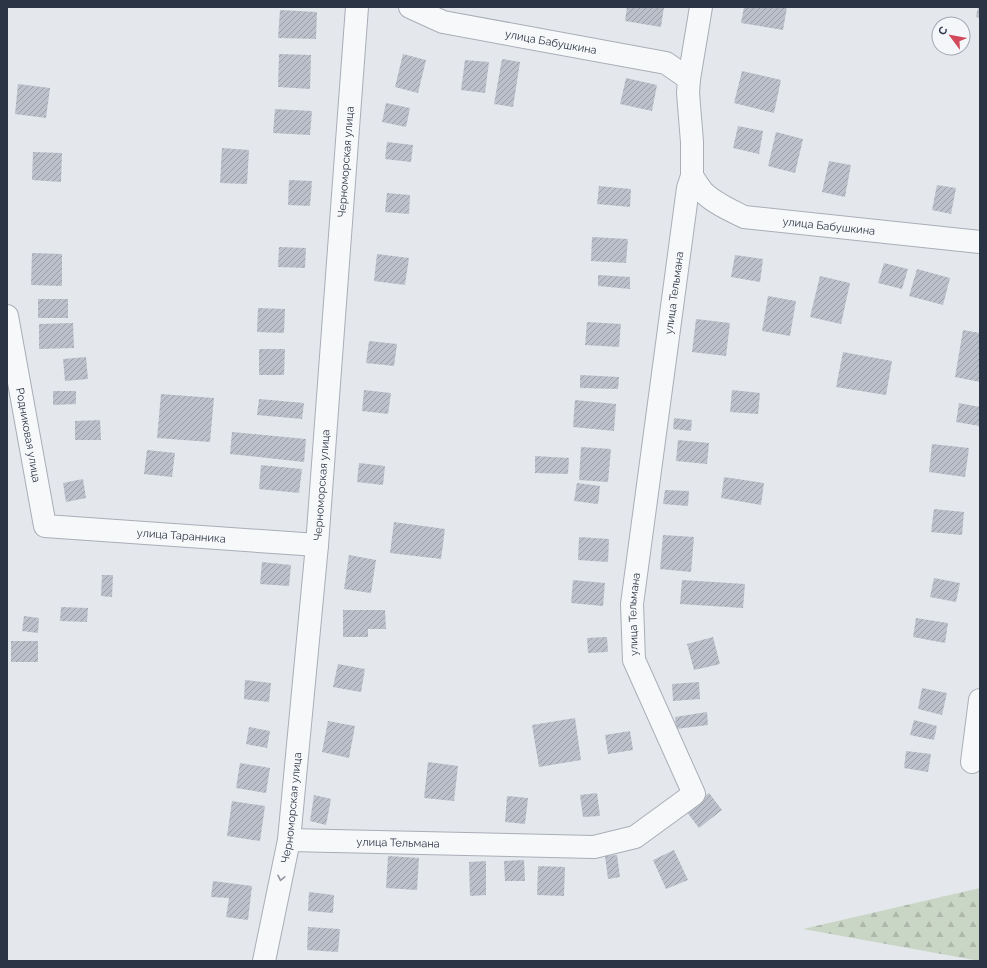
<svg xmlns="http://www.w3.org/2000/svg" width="987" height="968" font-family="Raleway,sans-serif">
  <defs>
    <pattern id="forest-firs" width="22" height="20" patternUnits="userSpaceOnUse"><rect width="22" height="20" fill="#c9d6c5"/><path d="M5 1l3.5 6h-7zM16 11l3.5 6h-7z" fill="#adb8ab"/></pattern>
    <pattern id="building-hatch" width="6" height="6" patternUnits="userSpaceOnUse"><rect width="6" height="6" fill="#bbc0ca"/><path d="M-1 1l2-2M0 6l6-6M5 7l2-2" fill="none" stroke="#989da6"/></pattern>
  </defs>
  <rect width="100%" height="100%" fill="#e4e7ec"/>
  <path fill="url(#forest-firs)" d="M980,888V961L803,929Z"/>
  <path fill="url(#building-hatch)" d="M627,7H664L661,27L625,21Z
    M744,7H787L783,30L741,23Z
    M978,7H980V18L976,17Z
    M280,10L317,12L316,39L278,38Z
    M279,54L311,55L310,89L278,87Z
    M403,54L426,60L418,93L395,87Z
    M502,59L520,62L513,107L494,104Z
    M465,60L489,62L485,93L461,90Z
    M742,71L781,80L774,113L734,103Z
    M626,78L657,85L652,111L620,104Z
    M18,84L50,88L46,118L15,114Z
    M386,103L410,108L406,127L382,122Z
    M275,109L312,111L310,135L273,133Z
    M738,126L763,131L759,154L733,148Z
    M776,132L803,139L795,173L768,166Z
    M387,142L413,145L411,162L385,159Z
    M222,148L249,150L247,184L220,183Z
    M33,152L62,153L61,182L32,180Z
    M829,161L851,165L845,197L822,192Z
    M289,180L312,181L310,206L288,205Z
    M937,185L956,188L951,214L932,210Z
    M599,186L631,189L630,207L597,204Z
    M387,193L410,195L409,214L385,212Z
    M592,237L628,239L626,263L591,261Z
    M279,247L306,248L305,268L278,267Z
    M32,253L62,254V286L31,285Z
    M377,254L409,258L405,285L374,281Z
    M735,255L763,259L760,282L731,277Z
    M884,263L908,269L902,289L878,283Z
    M917,269L950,278L943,305L909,296Z
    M598,275L630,277V289L598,286Z
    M820,276L850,283L841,324L810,317Z
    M768,296L796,301L790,336L762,331Z
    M38,299H68V318H38Z
    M258,308L285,309L284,333L257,332Z
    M696,319L730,323L726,356L692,352Z
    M587,322L621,324L619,347L585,345Z
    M73,323L74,348L39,349V324Z
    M963,330L980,333V382L955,377Z
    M369,341L397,344L394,366L366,363Z
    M259,349H285L284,375H259Z
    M843,352L892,361L886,395L836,387Z
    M86,357L88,379L65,381L63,359Z
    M580,375L619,377L618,389L580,388Z
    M364,390L391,393L388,414L362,411Z
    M732,390L760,393L758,414L730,412Z
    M53,391H76V404L53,405Z
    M161,394L214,398L210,442L157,438Z
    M259,399L304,403L302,419L257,415Z
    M575,400L616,404L614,431L573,427Z
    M959,403L980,407V426L956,422Z
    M674,418L692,420L691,431L673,429Z
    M100,420L101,440H75V421Z
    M232,432L306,439L304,462L230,454Z
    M678,440L709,443L707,464L676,461Z
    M932,444L969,448L965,477L929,472Z
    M581,447L611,449L608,482L579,480Z
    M147,450L175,453L172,477L144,474Z
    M535,456L569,458L568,474L535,473Z
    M359,463L385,466L383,485L357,482Z
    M261,465L302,469L299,493L259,489Z
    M724,477L764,483L761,505L721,498Z
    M83,479L86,498L66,502L63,483Z
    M577,483L600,486L598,504L574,501Z
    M665,490L689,491L688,506L663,504Z
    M934,509L964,512L962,535L931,532Z
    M394,522L445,529L441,559L390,553Z
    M663,535L694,537L691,572L660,569Z
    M579,537L609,539L608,562L578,560Z
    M349,555L376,560L371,593L344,589Z
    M262,562L291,565L289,586L260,584Z
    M102,575H113L112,597L101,596Z
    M934,578L960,583L956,602L930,597Z
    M573,580L605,583L603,606L571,603Z
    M682,580L745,584L743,608L680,604Z
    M61,607L88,608L87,622L60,621Z
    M343,610H385L386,629H368V637H343Z
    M24,616L39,618L38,633L22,631Z
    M916,618L948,623L945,643L913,637Z
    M607,637L608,652L588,653L587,638Z
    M713,637L720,664L694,670L687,644Z
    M11,641H38V662H11Z
    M338,664L365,669L361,692L333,687Z
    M245,680L271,683L269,702L244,699Z
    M699,682L700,699L673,701L672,684Z
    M922,688L947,693L942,715L918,709Z
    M707,712L708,725L676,729L675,717Z
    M575,718L581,760L539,767L532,725Z
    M914,720L937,726L934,740L910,735Z
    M328,721L355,726L349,758L322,752Z
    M249,727L270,731L267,748L246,744Z
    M630,731L633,750L608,754L605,735Z
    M906,751L931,754L928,772L904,768Z
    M428,762L458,766L454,801L424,798Z
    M240,763L270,768L266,793L236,788Z
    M597,793L600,816L583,817L580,795Z
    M709,793L722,810L699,828L686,811Z
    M314,795L331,799L326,825L310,821Z
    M507,796L528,798L525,824L505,822Z
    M232,801L265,806L260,841L227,836Z
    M674,850L688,880L666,889L653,860Z
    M617,855L620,877L608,879L605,856Z
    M388,856L419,858L417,890L386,888Z
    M524,860L525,881H505L504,861Z
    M486,861V895L470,896L469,862Z
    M538,866L565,867L564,896L537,895Z
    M213,881L252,886L248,920L226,917L229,898L211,897Z
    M309,892L334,895L333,913L308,911Z
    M308,927L340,929L338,952L307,950Z"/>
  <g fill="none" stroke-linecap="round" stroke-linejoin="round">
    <defs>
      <g id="minor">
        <path id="s1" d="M410,7L443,22L666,63L689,79"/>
        <path id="s2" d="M692,176C695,181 699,187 703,192C714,203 730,210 744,217L980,242"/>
        <path id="s3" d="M7,316L45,526L317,545"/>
        <path d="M972,762L980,700"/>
        <path id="s4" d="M289,840L594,847L635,837L694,794L634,660L632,604L688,188L692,176V142L688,93L689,79L701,7"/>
        <path id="s5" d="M264,961L289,840L317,545L357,7"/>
      </g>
    </defs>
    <use href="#minor" stroke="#a9aeb7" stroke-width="24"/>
    <use href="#minor" stroke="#f7f8fa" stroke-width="22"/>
  </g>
  <defs><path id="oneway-chevron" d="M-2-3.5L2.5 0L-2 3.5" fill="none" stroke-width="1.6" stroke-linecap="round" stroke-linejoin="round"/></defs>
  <use stroke="#9196a0" href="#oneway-chevron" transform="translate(281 878) rotate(102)"/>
  <g text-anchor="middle" stroke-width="3" stroke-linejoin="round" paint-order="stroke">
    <g font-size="11" fill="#2b3445" stroke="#f4f6f9">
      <text dy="4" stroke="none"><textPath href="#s1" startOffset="146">улица Бабушкина</textPath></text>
      <text dy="4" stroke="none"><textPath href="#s5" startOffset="804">Черноморская улица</textPath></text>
      <text dy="4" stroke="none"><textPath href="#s2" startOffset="153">улица Бабушкина</textPath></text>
      <text dy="4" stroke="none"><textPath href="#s4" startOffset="937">улица Тельмана</textPath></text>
      <text dy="4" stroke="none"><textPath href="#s3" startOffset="121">Родниковая улица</textPath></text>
      <text dy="4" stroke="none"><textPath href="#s5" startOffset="480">Черноморская улица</textPath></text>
      <text dy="4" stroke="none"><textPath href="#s3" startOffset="350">улица Таранника</textPath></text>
      <text dy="4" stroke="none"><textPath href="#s4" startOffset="613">улица Тельмана</textPath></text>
      <text dy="4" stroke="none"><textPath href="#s5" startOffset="156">Черноморская улица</textPath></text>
      <text dy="4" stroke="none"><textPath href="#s4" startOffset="109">улица Тельмана</textPath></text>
    </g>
  </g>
  <rect width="987" height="968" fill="none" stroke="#2b3445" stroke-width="16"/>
  <g transform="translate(951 36) rotate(302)"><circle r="19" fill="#f4f6f9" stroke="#a4a8b1"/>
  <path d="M0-3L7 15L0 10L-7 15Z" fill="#d1495b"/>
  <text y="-6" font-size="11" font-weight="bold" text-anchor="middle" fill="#2b3445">С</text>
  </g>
</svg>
